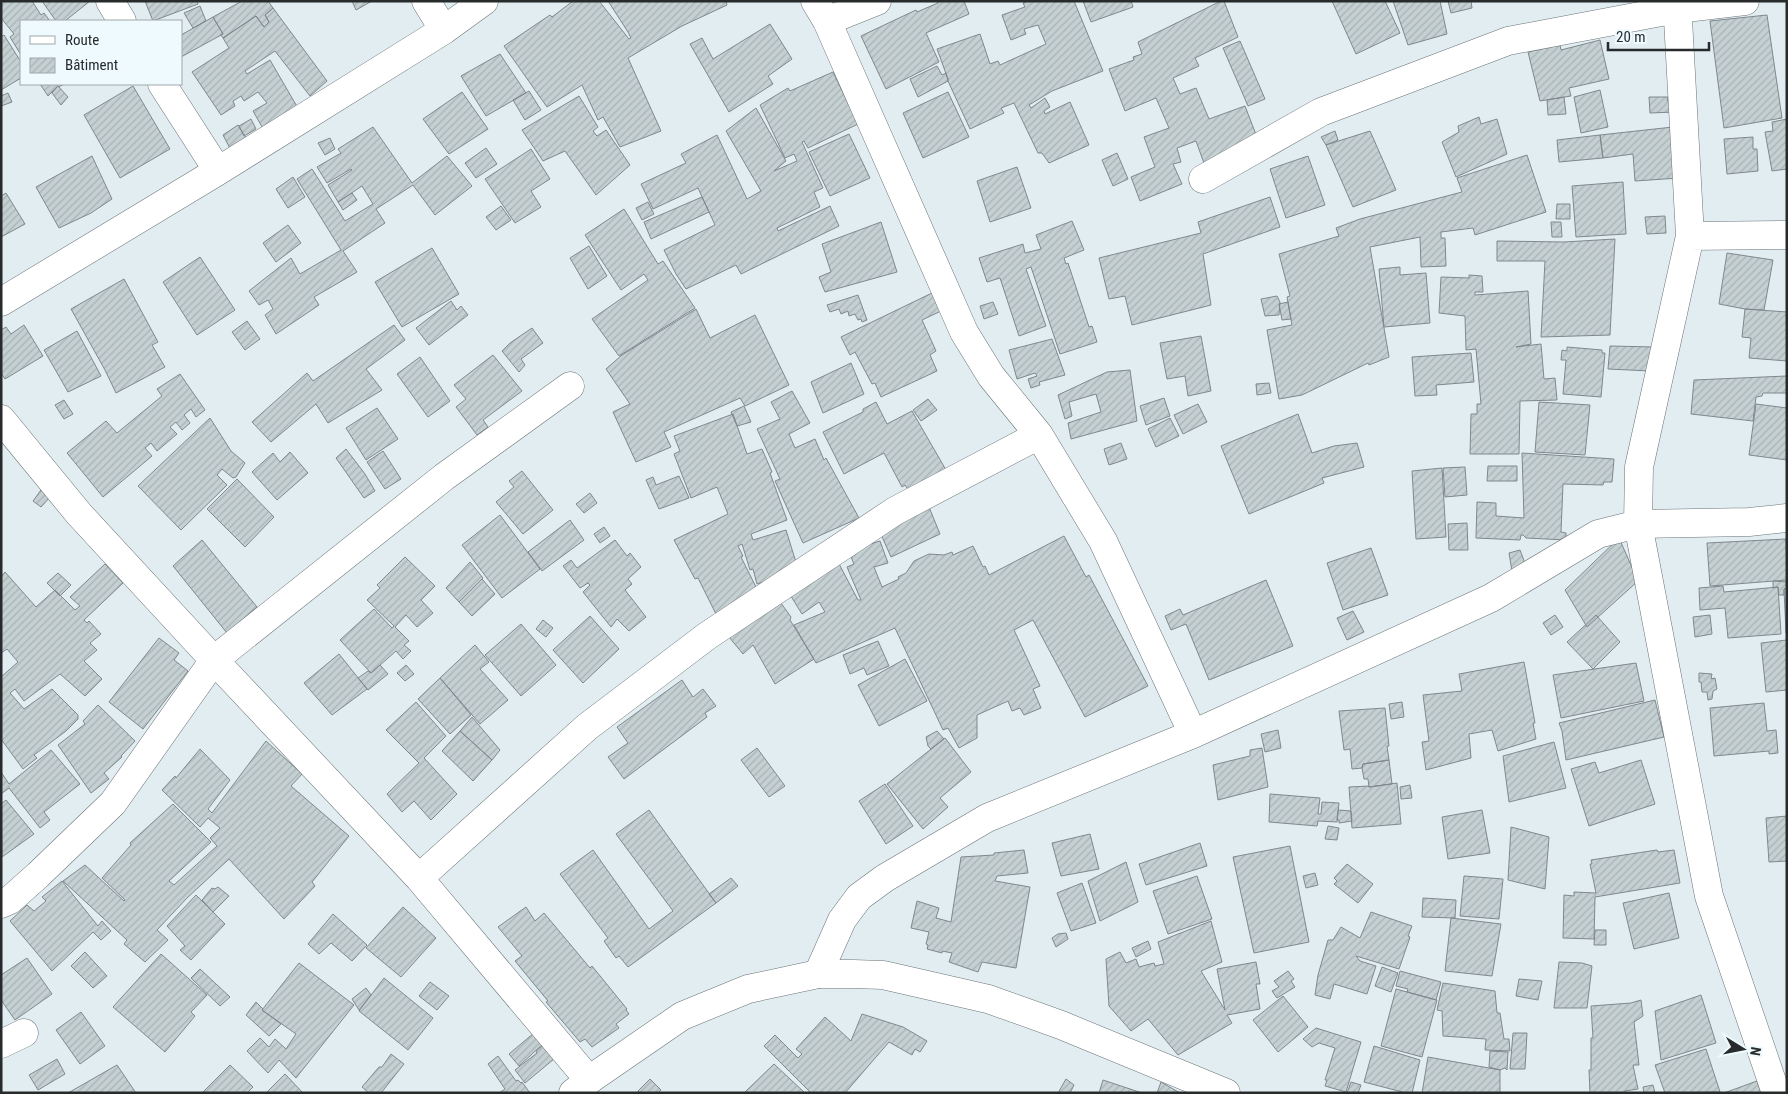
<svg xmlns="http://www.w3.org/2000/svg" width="1788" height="1094" font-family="'Roboto Condensed',sans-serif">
  <defs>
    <pattern id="building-hatch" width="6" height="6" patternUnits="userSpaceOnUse" patternTransform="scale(1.25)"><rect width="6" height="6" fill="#c5d0d3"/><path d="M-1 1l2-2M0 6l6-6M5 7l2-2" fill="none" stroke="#a9b3b5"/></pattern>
  </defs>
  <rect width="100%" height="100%" fill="#e2edf1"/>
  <path fill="url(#building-hatch)" stroke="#7f898d" d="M1,1H32L41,15L44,13L50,21H21V55L10,37L14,34L1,18Z
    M42,1H90L65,21H56Z
    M145,1H197L198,4L153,21Z
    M242,1H268L273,8L265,15L269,22L264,27L256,16L223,38L221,35L223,34L213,17Z
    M352,1H372L356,10Z
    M573,1H599L629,39L631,38L628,32L608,1H726L727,5L682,26L628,58L661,131L620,147L603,117L598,120L582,85L547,107L504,46L550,15L552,17Z
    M937,1H964L969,14L926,33L939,62L886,89L861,36L916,10L917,12L938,3Z
    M1074,1L1103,71L1052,91L1029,105L1031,108L1045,98L1050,107L1044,111L1045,114L1070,102L1089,145L1049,163L1042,153H1038L1014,103L1001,108L1004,113L970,129L948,81V79L937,49L980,34L990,64L998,61L1000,65L1046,44L1038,25L1024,29L1026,34L1011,40L1002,15L1025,7L1023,3L1028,1Z
    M1083,1H1131L1133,7L1091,22Z
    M1221,1H1224L1238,37L1195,58L1199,66L1173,78L1180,94L1196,88L1209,119L1245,106L1260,145L1205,166L1196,141L1177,148L1181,162L1173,164L1182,184L1140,201L1131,177L1155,167L1144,137L1169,128L1156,98L1125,111L1109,69L1134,60L1133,57L1142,54L1138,42Z
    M1332,1H1385L1400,33L1356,54Z
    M1393,1H1440L1447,34L1408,45Z
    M1448,1H1471L1472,8L1451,13Z
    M200,6L206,21L193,28L184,13Z
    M273,8L327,81L310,96L275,51L245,71L247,74L270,60L299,110L265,132L253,111L267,103L258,92L244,101L241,96L233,101L235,106L221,115L192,72L229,48L223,38L256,16L264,27L269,22L265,15Z
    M1767,15L1782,118L1724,128L1710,21Z
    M213,17L223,34L181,57V35Z
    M770,24L792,59L768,76L773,84L729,112L690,44L702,38L713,59Z
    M4,35L21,62V78L1,90V37Z
    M1600,40L1609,79L1569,88L1571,96L1540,101L1528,52L1560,45L1561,50Z
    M1240,41L1265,99L1248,106L1223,48Z
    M500,54L526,93L486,116L461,76Z
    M937,66L942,75L946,73L948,81L918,97L910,79Z
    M833,72L858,124L808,148L804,141L802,142L823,188L814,192L820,207L777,228L778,231L830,206L839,226L741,274L736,265L686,289L676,274L664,250L715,225L698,188L653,209L641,184L686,163L681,154L717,135L747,199L761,191L726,131L756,108L786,161L774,171L797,161L794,154L785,158L760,105L788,88L790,91Z
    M40,84H64L59,87L58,86L48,96Z
    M58,86L68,97L61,105L52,93Z
    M133,86L170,149L120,178L84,115Z
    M1600,90L1608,127L1581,133L1574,97Z
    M529,91L541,110L525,120L513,100Z
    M462,92L488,129L449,154L423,119Z
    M948,92L969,137L923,158L903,113Z
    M8,93L12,102L1,106V96Z
    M579,96L598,127L593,131L597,136L606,130L630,165L596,195L565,151L543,161L522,130Z
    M1564,97L1566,114L1548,115L1547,100Z
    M1649,97H1668L1667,101H1674L1675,112L1650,113Z
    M1479,117L1481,124L1497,119L1507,154L1456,177L1442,142L1459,132L1458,126Z
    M251,119L256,129L244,136L239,126Z
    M1787,119V169L1772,171L1765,132L1773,131L1772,122Z
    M238,125L251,146L234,156L223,135Z
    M373,127L412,183L447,156L472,186L435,215L413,185L376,209L385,223L343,251L357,272L314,297L319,305L276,334L265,315L273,309L268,300L259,305L249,291L291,258L300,274L341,250L297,179L312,169L345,221L373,204L362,186L338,202L328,185L352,170L351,169L327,183L317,167L341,153L338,149Z
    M1673,127L1679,178L1635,181L1633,154L1603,158L1600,135Z
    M1335,131L1338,140L1326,145L1321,137Z
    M1370,131L1396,190L1353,207L1326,145Z
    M849,134L870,178L830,196L809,152Z
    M1600,135L1603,158L1559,162L1557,140Z
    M1753,137V149H1757L1758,171L1727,174L1724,139Z
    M330,138L335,149L325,155L318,143Z
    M486,148L497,164L476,178L465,163Z
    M531,149L550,179L531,191L541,207L515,223L485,179Z
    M1117,153L1128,179L1113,186L1102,160Z
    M1527,155L1546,212L1475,235L1473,228L1441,232V238H1445L1446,266L1421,267L1420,237L1370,247L1389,357L1369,365L1368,363L1302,395L1279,399L1267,330L1292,325L1287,297L1290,296L1279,254L1339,236L1336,228L1360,219L1462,192L1457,178Z
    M92,156L112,199L91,213L59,228L36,187Z
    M1308,156L1325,205L1286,218L1270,169Z
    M1017,167L1031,208L990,222L977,181Z
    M293,177L305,197L288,208L276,189Z
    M1623,182L1626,234L1576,237L1572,186Z
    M6,193L25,224L1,237V196Z
    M352,193L357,200L343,210L338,202Z
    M702,197L709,212L651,239L644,222Z
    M1270,197L1280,227L1203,254L1211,305L1132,325L1125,296L1109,299L1099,258L1201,233L1198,222Z
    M648,202L654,214L642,220L636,208Z
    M1557,204H1570V219H1556Z
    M501,206L511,220L496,230L486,217Z
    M624,209L658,264L663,261L695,308L619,356L592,319L648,280L644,274L621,290L585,235Z
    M1665,216L1666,233L1647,234L1645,217Z
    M1072,221L1084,250L1064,258L1066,264L1068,263L1089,327L1092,326L1097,342L1060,354L1031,267L1026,269L1046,326L1019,336L1000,278L987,282L979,258L1023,244L1025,253L1041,249L1036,235Z
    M881,222L897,272L825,292L819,277L831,272L822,244Z
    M1551,222H1561L1562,237H1552Z
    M288,225L301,243L276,262L263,243Z
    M1615,239L1610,335L1541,337L1545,261H1497V241L1564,242Z
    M589,246L607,276L588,289L570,258Z
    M432,248L459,294L402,327L375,282Z
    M1727,253L1773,260L1764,310L1745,309L1719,304Z
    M200,257L235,310L197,335L163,282Z
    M1400,267V275L1426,273L1430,323L1384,327L1379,269Z
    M1469,275L1482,276L1483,292H1475V295L1528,291L1531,344L1516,347L1541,344L1544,379L1555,378L1557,400L1520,401L1519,454H1470L1471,414H1477V404H1481L1476,349L1466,350L1465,316L1439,313L1441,277L1469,278Z
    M124,279L158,342L152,345L165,367L116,393L105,370L71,309Z
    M932,293L941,311L922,320L936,351L930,355L937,371L881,397L875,383L872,384L855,352L850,355L841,337Z
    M858,295L867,320L862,322L861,319L858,320L855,314L849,316L848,311L841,314L839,309L830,312L827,305Z
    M1277,296L1280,302L1279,315L1265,316L1261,299Z
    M451,301L457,310L461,306L468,315L429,345L416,328Z
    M993,302L998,314L984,319L980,306Z
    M1288,302L1291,319L1282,320L1279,304Z
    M696,309L710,338L755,315L789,385L745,406L740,398L664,432L671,447L636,462L613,412L630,404L606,369L622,355Z
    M1745,309L1787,312V361L1749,358L1751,338L1742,337Z
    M247,321L260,339L245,350L232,332Z
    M24,325L43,356L5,379L1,373V330L6,327L11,334Z
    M394,325L405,340L366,369L382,390L328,423L316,404L271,442L252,422L307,373L313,381Z
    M532,328L543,343L521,359L525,365L519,372L502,351L510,343Z
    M77,331L101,376L68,392L44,350Z
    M1201,336L1211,391L1188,396L1185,376L1167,379L1160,343Z
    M1052,339L1065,375L1039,382L1040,385L1031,388L1028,379L1037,376L1035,373L1017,379L1009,350Z
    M1610,346L1655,347L1650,371L1608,369Z
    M1567,347L1602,350V353H1605L1601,397L1563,394L1566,360H1561L1562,350L1567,351Z
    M1471,353L1474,382L1436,385L1437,395L1415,396L1412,357Z
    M493,355L522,391L483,420L488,427L477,435L456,407L466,399L454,385Z
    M420,357L450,401L428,417L397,374Z
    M851,363L864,394L823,413L811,382Z
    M1130,370L1137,421L1071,439L1068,423L1101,412L1096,394L1069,402L1072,416L1065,419L1058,395L1107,372Z
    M180,374L205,410L196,417L191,409L184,415L190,423L182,430L176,422L170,427L177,434L157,451L151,443L145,448L152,456L103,497L67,453L106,421L117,433L162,396L157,389Z
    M1787,376V393H1763L1762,396L1756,397L1753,421L1691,414L1694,380Z
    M1269,383L1271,393L1257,395L1256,384Z
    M792,391L810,423L789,434L795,448L815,439L824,460L826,458L859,518L803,543L775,481L780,479L757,429L780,419L771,402Z
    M1164,398L1170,416L1146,425L1140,406Z
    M928,399L937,410L921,421L913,410Z
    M64,400L73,414L64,419L55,405Z
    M876,402L887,424L912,411L946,470L911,494L905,485L902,487L884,453L844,474L823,432L863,412V409Z
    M1539,402L1590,405L1585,455L1535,452Z
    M1198,404L1207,422L1183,434L1174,415Z
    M1756,404L1787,408V460L1749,455Z
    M744,406L751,422L737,426L731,412Z
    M377,408L398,439L366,460L346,428Z
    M733,414L747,454L762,449L772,472L770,473L787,520L751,534L753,540L786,530L799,572L757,584L753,569L750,570L742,544L738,546L743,556L741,557L760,595L718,618L698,578L695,579L674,540L728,514L717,487L691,498L674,454L680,451L674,436Z
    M1298,414L1312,453L1334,446L1357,443L1364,467L1322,478L1324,483L1249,514L1221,446Z
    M210,418L231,451L245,463L236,477L233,478L222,469L217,475L227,485L181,530L138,486Z
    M1170,418L1179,436L1156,447L1148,429Z
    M1121,443L1127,459L1109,465L1104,449Z
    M346,449L365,474L375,491L364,498L336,458Z
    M383,451L401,479L385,489L367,462Z
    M290,452L308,473L277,500L252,472L273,453L280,462Z
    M1522,453L1614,459L1612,482H1604L1603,485L1563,484L1561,532L1566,533V540L1526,538L1523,535H1521L1520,540L1476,538L1477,502L1496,503V516L1524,518Z
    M1488,466H1517V481H1487Z
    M1465,467L1467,495L1445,497L1443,468Z
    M1442,468L1446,537L1416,539L1412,471Z
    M522,471L553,510L523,534L496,502L514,487L509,481Z
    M679,476L689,498L659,509L646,480L653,477L656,485Z
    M237,479L274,517L245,547L207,509Z
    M41,490L50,497L41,507L33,501Z
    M590,493L597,503L584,513L576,504Z
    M929,507L940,534L891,557L880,532Z
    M500,515L540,569L502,598L462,545Z
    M570,520L584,540L542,571L528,552Z
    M1467,523L1468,550H1449L1448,524Z
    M604,527L610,536L600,543L594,534Z
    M1064,536L1086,577L1089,575L1148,686L1085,717L1033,620L1014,630L1040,686L1033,689L1041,708L1024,715L1020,708L1012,711L1008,701L977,715V738L959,748L948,728L943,730L895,628L816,663L794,625L825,612L819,602L802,614L789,593L837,560L858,600H861L847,567L854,564L849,552L867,545L880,541L888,563L874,567L882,587L899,579L898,577L906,573L914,561L929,554L944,555L952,552L953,555L973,546L983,567L985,566L989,575Z
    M1619,538L1638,581L1587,627L1565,590Z
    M1786,539L1787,580L1710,586L1707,543Z
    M202,540L257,607L227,633L173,566Z
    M615,540L627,556L630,553L641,567L628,579L632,584L625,590L646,617L629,631L617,619L611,627L583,592L590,585L588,583L580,588L563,566L571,560L577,568Z
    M1371,548L1388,595L1343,610L1327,563Z
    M1520,550L1526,566L1512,571L1509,553Z
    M405,557L435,586L421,600L433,613L417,627L406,615L395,627L409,641L404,645L411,651L403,659L396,651L371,673L340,640L374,609L392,628L394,626L367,600L380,588L377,585Z
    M470,562L483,578L459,602L446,588Z
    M105,564L123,583L84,620L87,623L89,621L101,634L90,643L97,650L84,661L102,679L85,696L60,674L24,701L15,689L10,693L24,709L52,689L78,715V719L66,731L34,755L37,758L23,769L1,739V677L18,662L7,649L1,653V577L5,572L36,607L55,590L75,610L80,606L70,597Z
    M58,573L71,585L60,596L47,583Z
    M482,579L495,594L472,616L459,602Z
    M1266,580L1293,646L1209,680L1186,624L1171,630L1165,616L1180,609L1183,615Z
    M1773,581L1787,582V588L1784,589V595H1779L1778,587L1773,588Z
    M1723,586L1724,592L1778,587L1781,634L1728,638L1725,608L1700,610L1699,588Z
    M1787,588V633H1786L1784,589Z
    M778,599L791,617L790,620L814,659L775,684L753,645L743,654L729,637Z
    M1353,611L1364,632L1347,640L1337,618Z
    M1555,615L1563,627L1551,635L1543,623Z
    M1596,615L1620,642L1593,669L1567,642Z
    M1710,615L1712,634L1695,637L1693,617Z
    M590,616L619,649L583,683L553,650Z
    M543,620L553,628L546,637L536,629Z
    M521,624L556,665L521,696L485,655Z
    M159,638L179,653L174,660L188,671L143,729L109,702Z
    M1787,640V690L1766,692L1761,643Z
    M878,641L889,666L867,675L864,668L850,674L843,655Z
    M475,645L489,662L480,669L508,700L480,724L440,678Z
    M339,654L367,689L332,715L304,683Z
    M905,659L927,701L879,726L858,685Z
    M1524,662L1535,723H1533L1536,739L1498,751L1492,730L1469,734L1471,758L1426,770L1422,742L1429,741L1423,695L1462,691L1459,674Z
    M1636,663L1644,701L1561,718L1553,675Z
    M380,665L388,674L368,690L358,678L368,671L371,673Z
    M406,665L414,674L405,681L397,673Z
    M1699,673L1712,674L1711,679L1715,678L1717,689L1713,691L1712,699L1708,700L1707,692H1702L1701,682H1699Z
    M440,678L471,715L450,734L418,699Z
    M682,680L693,697L703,689L716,706L705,713L707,717L624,779L608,757L628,743L617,727Z
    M1655,700L1664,737L1566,760L1562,731L1559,723Z
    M416,702L446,736L424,758L457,794L431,820L414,801L402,812L387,794L419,763L386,730Z
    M1402,702L1404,717L1391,719L1389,704Z
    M1764,703L1767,731L1776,730L1778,753L1769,754V751L1714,756L1710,708Z
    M98,705L135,741L121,756L122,757L104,773L109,779L91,793L58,745L85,724L83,721Z
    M1385,708L1389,746H1387L1389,760L1363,764L1362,768L1352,769L1350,749L1344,750L1339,711Z
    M472,717L500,750L492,760L460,731Z
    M1278,730L1281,748L1265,752L1261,734Z
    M460,731L492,760L473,781L442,751Z
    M937,731L944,739L931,749L928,746L926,737Z
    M945,738L971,772L940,798L948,807L923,829L887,784Z
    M266,741L302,774L291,786L349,836L312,882L315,886L284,919L229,859L187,898L157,930L168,940L145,962L124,944L127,940L63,881L85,865L124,901L125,900L102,878L131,845L130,843L173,804L211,842L169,881L174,885L217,846L210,838L220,828L208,818L200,827L162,790L175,776L176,778L200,749L230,780L208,809L212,813Z
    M1554,742L1566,788L1509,802L1503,756Z
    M757,748L785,786L769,797L741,760Z
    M1262,748L1268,787L1218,800L1213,765L1250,756V750Z
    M51,750L80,784L44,812L50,820L40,828L9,788L1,794V772L9,784Z
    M1389,760L1392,784L1369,787L1368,779H1364L1362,768L1363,764Z
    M1641,760L1655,804L1589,826L1571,769L1595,762L1599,773Z
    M1397,783L1401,824L1352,828L1349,787L1369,786V787Z
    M885,784L913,826L886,844L859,801Z
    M1410,785L1412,798L1401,799L1400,787Z
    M1270,794L1320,798L1318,814H1321L1322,802L1339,803L1337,822L1318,821L1317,826L1269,822Z
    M6,800L34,834L2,857L1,804Z
    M649,810L716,903L628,967L619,956L616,958L604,941L608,938L560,874L593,850L649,929L673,911L616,834Z
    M1338,810L1351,811L1352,821L1339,823V820H1337Z
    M1482,810L1490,853L1448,859L1442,817Z
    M1787,816V861L1769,862L1766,818Z
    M1328,826L1339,828L1337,840L1325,839Z
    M1511,827L1549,837L1545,889L1508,880Z
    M1090,834L1099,869L1061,876L1052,843Z
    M1200,843L1207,866L1146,885L1139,864Z
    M1290,846L1309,942L1254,953L1233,857Z
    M1024,850L1028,873L997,876L995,881L1030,887L1016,968L982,962L978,972L949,962L952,953L942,951V953L927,949L928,945L926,944L929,932L911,928L917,901L939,908L936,918L951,922L961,857L994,855V853Z
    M1657,850L1658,852L1674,850L1680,883L1595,897L1594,939L1563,938L1564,895L1574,896V892L1596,893L1590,864H1592L1591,860Z
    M1126,862L1138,902L1100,921L1088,881Z
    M1347,864L1373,884L1358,903L1334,884L1337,881L1334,878Z
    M1315,873L1318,885L1306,888L1303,876Z
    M1197,876L1212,919L1168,934L1153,891Z
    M1464,876L1503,879L1499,919L1460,916Z
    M731,878L738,886L716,903L709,894Z
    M62,881L98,926L102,921L111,931L101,940L93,932L52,971L10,921L27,905L34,911L46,901L42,897Z
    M1082,883L1096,923L1071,931L1057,893Z
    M218,887L229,896L213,912L202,900L212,888L215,889Z
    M1669,893L1679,938L1634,949L1623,903Z
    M196,895L225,924L191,960L180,950L185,946L167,926Z
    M1423,898L1456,900L1455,918L1422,917Z
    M403,907L436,938L401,977L366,948Z
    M526,907L535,921L544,913L590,968L592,966L627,1009L626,1010L629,1014L616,1024L619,1028L592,1047L585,1039L580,1042L546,1002L548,1001L515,961L522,956L498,927Z
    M1371,912L1412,926L1408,936L1410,937L1399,969L1356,956L1360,961L1376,966L1367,994L1334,984L1330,999L1315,995L1318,975L1328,940H1333L1341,927L1360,938Z
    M333,914L367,945L352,961L331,943L319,954L308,944Z
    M1451,918L1501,924L1492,976L1445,971Z
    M1211,921L1222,962L1201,971L1225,1010L1217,969L1256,962L1260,984H1256L1260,1009L1227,1015L1232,1023L1178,1055L1148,1019L1131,1031L1109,1006L1106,959L1120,952L1126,963L1136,959L1139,967L1154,963L1155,966L1164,964L1158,942Z
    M1595,930H1606V945H1594Z
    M1066,933L1068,939L1056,947L1052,938L1058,934Z
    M1148,941L1151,949L1136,957L1132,948Z
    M85,952L107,976L93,988L71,966Z
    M161,954L207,995L191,1012L195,1016L165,1052L113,1007Z
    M27,958L52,994L15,1020L1,1000V975Z
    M1559,962L1582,963L1592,966L1587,1008H1554Z
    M299,963L354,1005L296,1078L279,1060L268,1073L247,1051L260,1038L269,1047L275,1039L286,1049L296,1034L262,1010Z
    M1382,967L1398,973L1391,992L1375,986Z
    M200,969L230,997L220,1006L191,978Z
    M1288,971L1294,979L1291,981L1295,987L1277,998L1272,991L1279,987L1274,981Z
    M1400,971L1441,982L1436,1000L1407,992L1408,989L1396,986Z
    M384,978L433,1018L408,1050L359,1011Z
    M1519,979L1542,981L1538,1000L1516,996Z
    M430,982L449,996L437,1010L419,996Z
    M1443,983L1495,991L1497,1013H1500L1504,1039H1509L1510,1051L1485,1050L1486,1039L1443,1036L1442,1011L1437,1010Z
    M366,988L371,995L359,1010L352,999Z
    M1396,989L1437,1000L1422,1057L1381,1046Z
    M1701,995L1716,1043L1661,1060L1655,1011Z
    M1283,996L1308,1027L1278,1052L1253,1020Z
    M1641,1000L1643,1016L1634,1022L1639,1065H1633L1638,1089L1625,1091V1093H1590L1589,1070H1591V1038H1593L1591,1006L1631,1003Z
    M256,1002L263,1009L262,1010L281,1024L269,1036L246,1015Z
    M81,1012L105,1046L80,1064L56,1030Z
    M862,1014L903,1027L927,1041L920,1052L915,1049L912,1055L889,1042L845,1093H811L764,1046L775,1035L798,1058L802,1054L796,1049L825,1017L851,1041Z
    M1316,1028L1361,1042L1346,1092L1325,1086L1327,1080H1325L1335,1048L1319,1043L1312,1047L1303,1039Z
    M534,1033L543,1044L519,1066L509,1054Z
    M1513,1033H1527L1525,1069H1510Z
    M548,1041L560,1054L525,1083L515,1070L537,1053L536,1051Z
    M1374,1046L1420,1060L1412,1093H1406L1364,1082Z
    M1706,1049L1720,1092L1665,1093L1655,1065Z
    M1490,1051L1508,1052L1507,1070L1505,1068L1500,1070L1489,1067Z
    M391,1054L404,1064L381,1093H369L362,1087L379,1067H382Z
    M498,1056L516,1081L518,1080L521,1083L522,1082L530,1093H499L505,1089L488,1064Z
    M1428,1057L1500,1070V1093H1422Z
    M57,1059L65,1074L38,1090L29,1075Z
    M774,1064L805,1093H744Z
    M117,1065L136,1093H68Z
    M230,1065L253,1087L247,1093H202Z
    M285,1074L303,1093H266Z
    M650,1079L661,1090L658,1093H639L638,1091Z
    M1066,1079L1074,1085L1070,1093H1058Z
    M1103,1080L1142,1093H1099Z
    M1757,1081L1761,1093H1724Z
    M1161,1082L1180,1093H1157Z
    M1351,1082L1361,1085L1358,1093H1347Z
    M1653,1085L1655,1093H1644L1643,1087Z"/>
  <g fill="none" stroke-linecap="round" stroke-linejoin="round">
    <defs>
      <path id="minor" d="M110,1L122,21
        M426,1L444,30
        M815,1L827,21L964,332L991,376L1039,435L1103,541L1193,734
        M1677,1L1690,236L1639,467L1638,524L1709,896L1776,1093
        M827,21L877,1
        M162,84L218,171
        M1203,179L1321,112L1508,41L1677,9L1745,1
        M1690,236L1787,235
        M1,302L218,171L444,30L484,1
        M1,419L79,514L214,660L419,878L589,1080
        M419,878L587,727L707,636L895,511L1039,435
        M1,904L10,900L38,875L113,803L214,660L444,477L570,386
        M818,974L842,920L859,897L885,878L987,818L1193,734L1491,598L1598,534L1638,524L1749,522L1787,518
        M1,1044L24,1033"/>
      <path id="major" d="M573,1093L589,1080L682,1016L748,989L818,974H853L883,975L988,999L1061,1025L1226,1093"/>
    </defs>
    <use href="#minor" stroke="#6b7478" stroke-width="29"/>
    <use href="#major" stroke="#6b7478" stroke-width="29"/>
    <use href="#minor" stroke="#fff" stroke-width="28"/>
    <use href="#major" stroke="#fff" stroke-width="28"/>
  </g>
  <rect width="1788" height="1094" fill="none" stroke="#272b2c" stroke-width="5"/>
  <rect x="20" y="20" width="162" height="65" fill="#effafe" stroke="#9fa7aa"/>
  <rect x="30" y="36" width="25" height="8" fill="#ffffff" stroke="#9fa7aa"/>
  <text x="65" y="45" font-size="15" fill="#272b2c">Route</text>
  <rect x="30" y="58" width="25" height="15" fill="url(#building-hatch)" stroke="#9fa7aa"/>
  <text x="65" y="70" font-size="15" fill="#272b2c">Bâtiment</text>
  <g transform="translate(1743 1049) rotate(100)" stroke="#effafe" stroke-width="4" paint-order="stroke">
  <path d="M0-4L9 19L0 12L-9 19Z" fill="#272b2c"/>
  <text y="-8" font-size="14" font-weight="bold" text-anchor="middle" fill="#272b2c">N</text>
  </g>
  <path d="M1608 42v8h101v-8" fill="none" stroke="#272b2c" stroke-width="2.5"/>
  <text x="1616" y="42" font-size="15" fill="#272b2c" stroke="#effafe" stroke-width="4" paint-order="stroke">20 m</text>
</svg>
